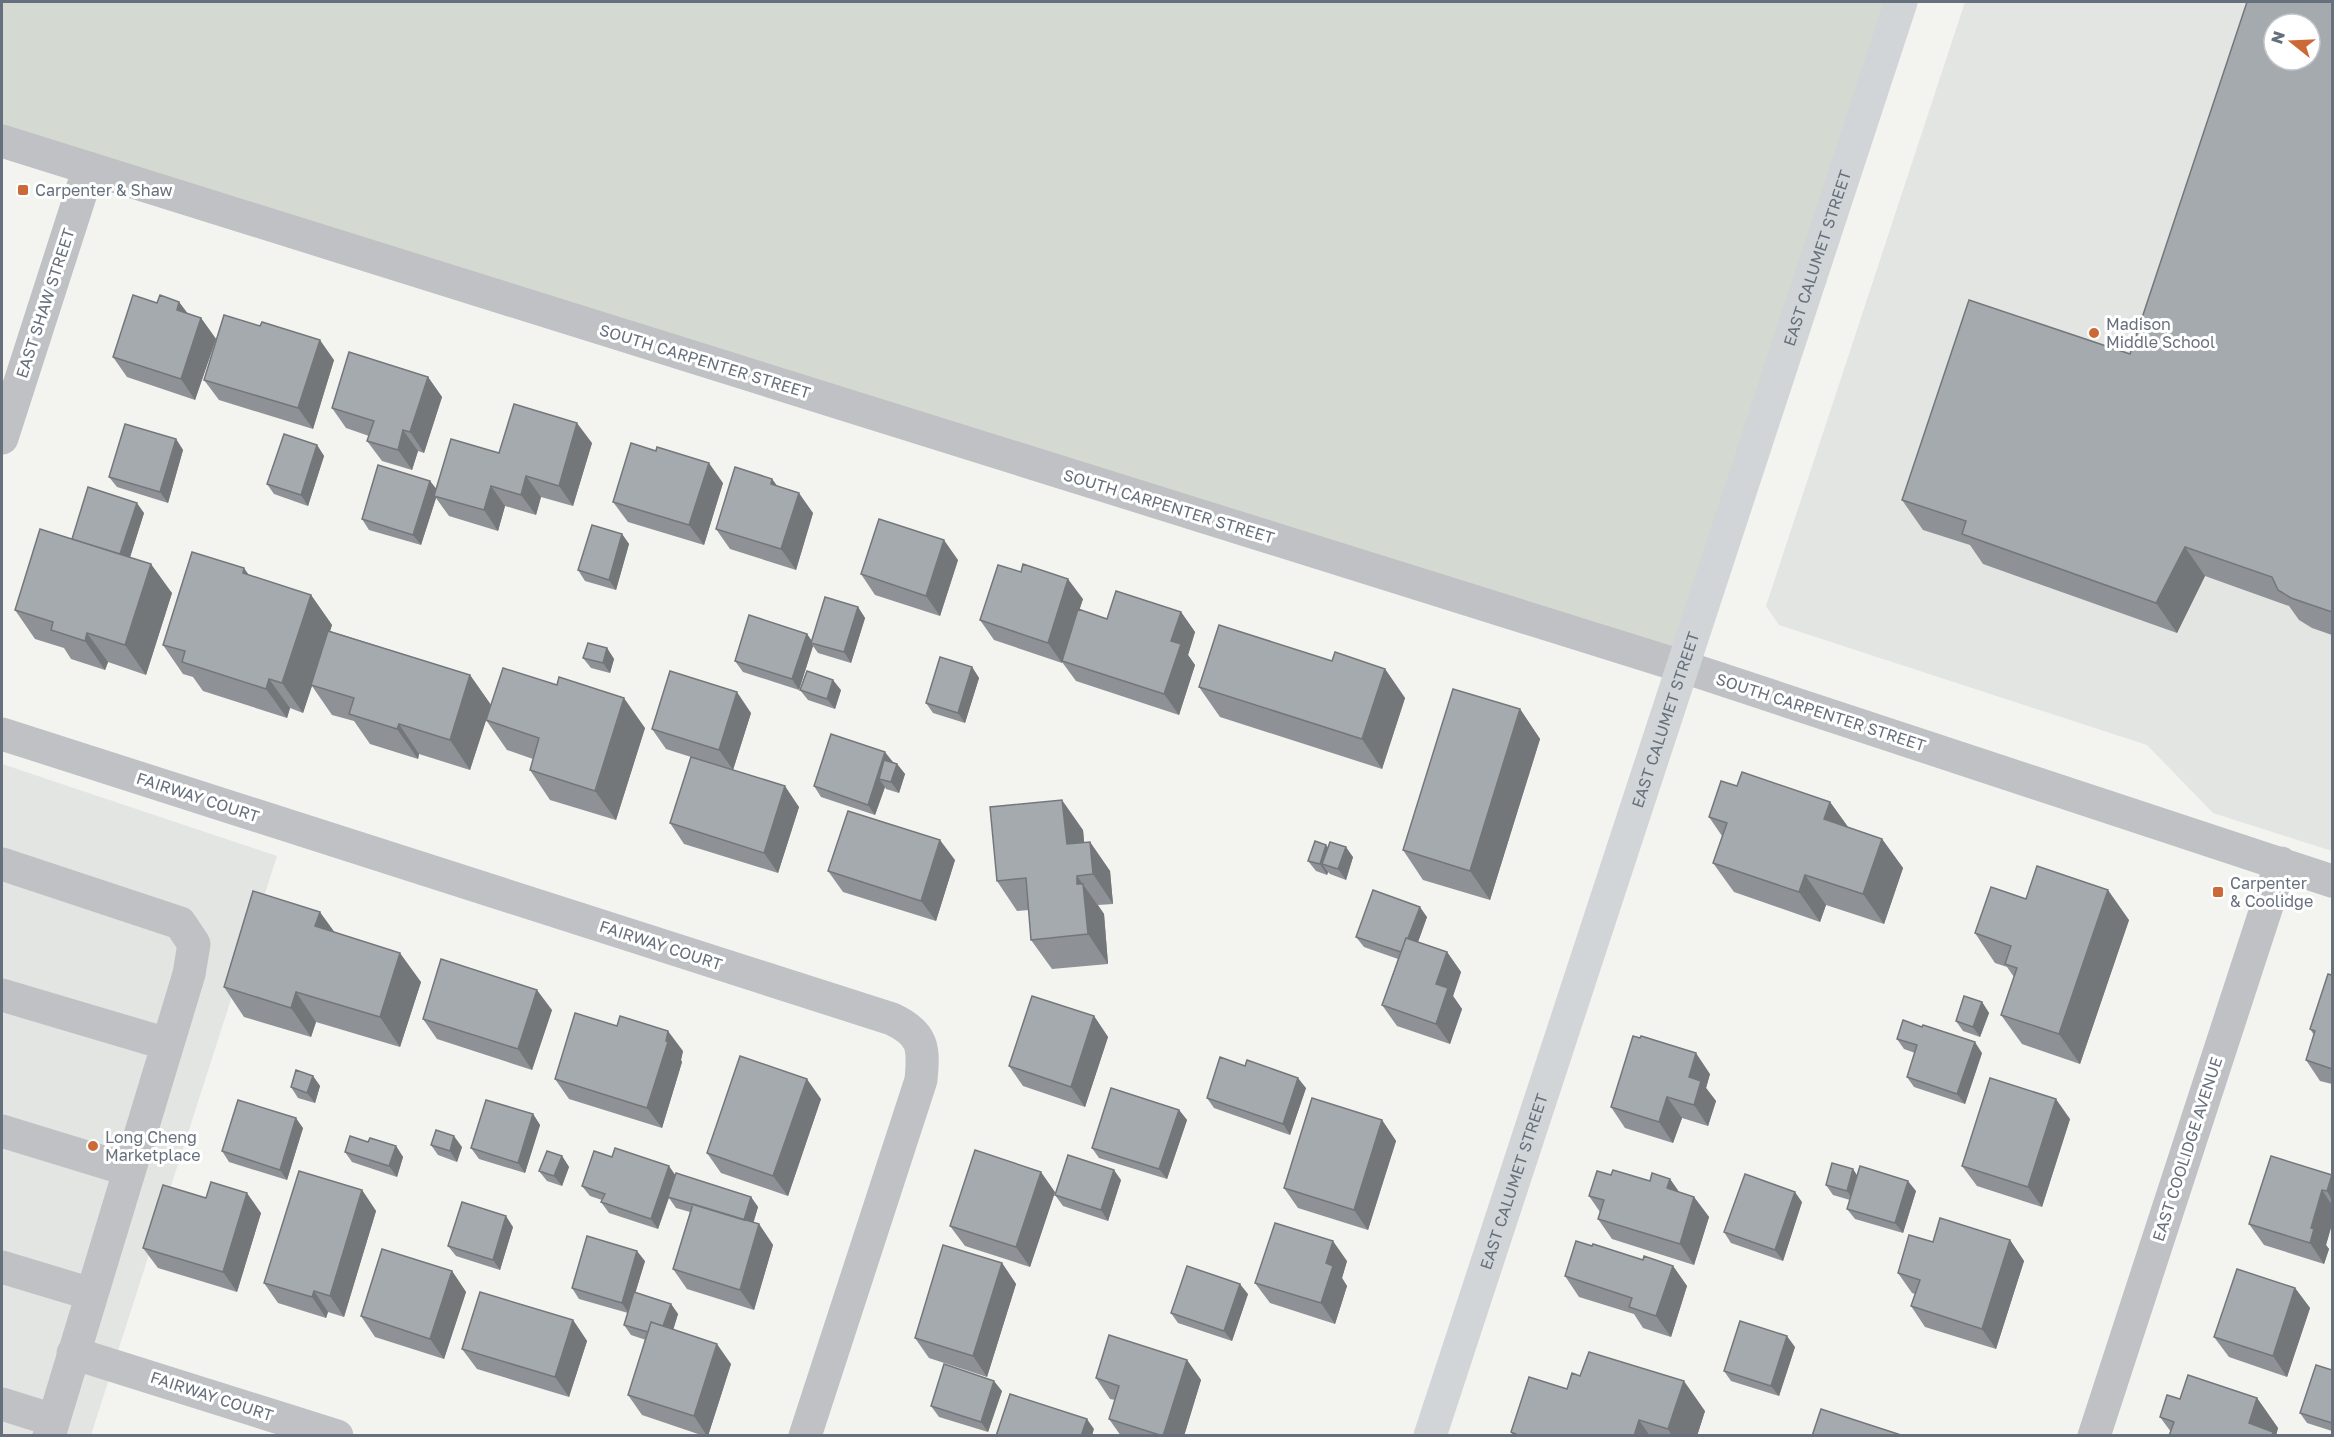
<svg xmlns="http://www.w3.org/2000/svg" width="2334" height="1437" font-family="'Golos Text',sans-serif">
  <rect width="100%" height="100%" fill="#f3f3f0"/>
  <path fill="#e3e5e3" fill-rule="evenodd" d="M1965,2H2332V851L2213,813L2147,745L1779,625L1766,606ZM2274,24H2310V60H2274Z
    M2,764L277,856L91,1435L2,1436Z"/>
  <path fill="#d4d9d1" d="M2,2H1901L1684,667L2,140Z"/>
  <g fill="none" stroke-linecap="round" stroke-linejoin="round">
    <path stroke="#bfc1c4" stroke-width="33" d="M2,141L1684,667L2332,881
      M2,438L89,168
      M2,734L892,1019C924,1034 924,1048 921,1080L805,1436
      M2,864L180,923L194,944L189,974L49,1436
      M2,995L167,1044
      M2,1131L129,1170
      M2,1267L91,1294
      M73,1353L337,1436
      M2,1404L53,1420
      M2094,1436L2281,863"/>
    <path stroke="#d1d5d8" stroke-width="33" id="s1" d="M1430,1436L1901,2"/>
  </g>
  <path fill="#8e9296" d="M2332,2V635L2312,628L2299,620L2289,606L2205,576L2177,633L1983,564L1970,545L1923,530L1902,500L2130,354Z
    M179,302L188,314L201,318L216,339L195,400L127,377L113,357L157,303Z
    M334,360L313,429L219,400L204,380Z
    M428,377L442,397L424,453L418,451L412,470L382,461L367,441L369,436L346,428L332,408Z
    M176,439L183,450L168,503L117,487L109,477Z
    M592,443L573,506L541,497L536,515L505,506L498,531L449,516L436,498L421,545L369,530L362,519L430,481L436,489L499,453Z
    M317,445L324,456L308,506L274,494L267,484Z
    M772,479L777,486L813,513L796,570L730,549L716,529Z
    M723,483L704,545L628,522L613,502Z
    M144,513L130,557L172,593L146,675L108,662L105,670L71,659L64,648L35,639L15,610L72,539Z
    M622,534L629,544L616,590L585,581L578,570Z
    M958,560L940,616L875,595L861,574Z
    M250,576L311,595L332,625L330,631L470,675L491,705L645,728L616,820L550,800L530,770L533,759L507,750L486,720L470,770L419,754L418,759L370,744L354,721L332,715L312,686L303,713L290,708L287,718L203,691L193,677L183,674L163,645Z
    M1083,599L1079,610L1107,619L1181,612L1195,632L1188,655L1195,665L1179,715L1076,681L1062,662V663L994,640L980,620Z
    M858,607L865,618L851,663L818,653L813,646L799,690L743,672L735,661L807,634L812,641Z
    M607,648L614,659L610,673L591,668L583,658Z
    M1332,661L1385,669L1405,698L1382,769L1220,717L1199,687Z
    M972,667L979,678L965,723L933,713L926,703Z
    M800,690H841L835,709L808,700Z
    M1520,709L1540,739L1490,900L1423,880L1403,850Z
    M751,713L733,770L799,807L778,873L684,844L670,823L691,757L666,749L652,729Z
    M893,762L897,764L905,774L899,793L886,789L885,787L875,815L821,797L814,786Z
    M1737,786L1830,802L1848,827L1882,839L1903,868L1884,924L1826,905L1820,922L1734,892L1713,863L1722,836L1709,817Z
    M1083,830L1084,842H1090L1110,871L1113,904L1098,905L1104,914L1108,964L1052,969L1031,940L1029,910L1017,911L997,881Z
    M1328,847L1353,857L1346,880L1330,874L1328,872L1327,875L1316,871L1308,861Z
    M955,860L936,921L843,892L828,871Z
    M2026,899L2129,920L2080,1064L2022,1044L2001,1015L2014,977L2007,967L1995,963L1975,933Z
    M1427,917L1418,942L1447,952L1461,972L1453,996L1462,1009L1450,1044L1397,1026L1382,1005L1398,959L1364,947L1356,937Z
    M335,932L421,982L400,1047L316,1022L311,1037L244,1017L224,987Z
    M2332,975V1084L2320,1081L2306,1060L2314,1035L2310,1029Z
    M1982,1002L1989,1013L1980,1037L1963,1031L1956,1021Z
    M552,1010L532,1070L437,1039L423,1019Z
    M1094,1016L1108,1037L1085,1107L1023,1086L1009,1066Z
    M1897,1039L1982,1053L1965,1104L1914,1087L1907,1077L1915,1053L1904,1049Z
    M683,1051L681,1060L682,1062L662,1128L569,1099L555,1079Z
    M1710,1074L1706,1088L1716,1101L1708,1126L1682,1118L1673,1143L1625,1128L1611,1107Z
    M313,1076L320,1086L315,1103L298,1098L291,1087Z
    M1306,1088L1290,1135L1214,1108L1207,1098Z
    M821,1099L788,1196L721,1173L707,1153Z
    M1179,1110L1187,1120L1167,1179L1099,1158L1092,1148Z
    M533,1114L540,1125L525,1173L479,1159L471,1148Z
    M2070,1119L2042,1207L1977,1186L1962,1166Z
    M1382,1120L1396,1141L1368,1230L1298,1208L1284,1188Z
    M303,1128L287,1180L229,1162L222,1151Z
    M368,1142L396,1146L403,1157L397,1177L352,1162L345,1152Z
    M431,1145L462,1147L457,1162L438,1155Z
    M562,1156L569,1167L562,1186L547,1181L539,1171Z
    M612,1157L751,1197L758,1207L753,1223L759,1224L773,1245L754,1310L687,1289L673,1269L690,1212L676,1208L669,1198L658,1229L609,1213L601,1202L602,1200L590,1196L582,1186Z
    M1853,1169L1857,1176L1916,1191L1903,1233L1855,1219L1847,1209L1850,1200L1833,1195L1826,1185Z
    M1611,1175L1650,1181L1670,1179L1679,1192L1694,1197L1709,1217L1694,1265L1612,1239L1598,1219L1600,1212L1589,1196Z
    M2332,1175V1224L2326,1245L2329,1249L2324,1264L2264,1245L2249,1224Z
    M1121,1180L1108,1221L1063,1206L1055,1195Z
    M362,1190L376,1211L344,1317L328,1312L326,1318L278,1303L264,1283Z
    M1055,1192L1030,1267L965,1246L950,1226Z
    M206,1198L261,1213L237,1292L158,1268L143,1248Z
    M1802,1202L1783,1261L1731,1243L1724,1232Z
    M513,1227L500,1270L456,1256L448,1246Z
    M2010,1240L2024,1261L1996,1349L1925,1327L1911,1306L1915,1294L1912,1293L1898,1273L1933,1242Z
    M1592,1246L1643,1260L1673,1266L1687,1286L1671,1337L1643,1328L1634,1314L1579,1297L1565,1276Z
    M645,1261L635,1293L671,1304L678,1314L673,1330L731,1364L708,1436H704L642,1415L628,1395L646,1340L631,1335L624,1325L628,1313L579,1299L572,1288Z
    M1347,1261L1342,1278L1347,1286L1335,1324L1270,1303L1255,1283Z
    M1002,1263L1016,1284L987,1377L929,1358L915,1338Z
    M452,1271L466,1292L444,1359L375,1337L361,1316Z
    M2295,1288L2310,1308L2287,1377L2229,1357L2214,1337Z
    M1248,1294L1232,1341L1178,1323L1171,1313Z
    M573,1320L587,1341L569,1397L477,1369L462,1349Z
    M1795,1347L1779,1396L1731,1381L1724,1371Z
    M1187,1360L1201,1380L1184,1436H1121L1109,1419L1115,1400L1110,1399L1096,1378Z
    M2332,1370V1431L2307,1423L2300,1413Z
    M1567,1389L1705,1411L1697,1436H1513L1511,1432Z
    M1002,1391L988,1432L939,1417L931,1406Z
    M2257,1398L2278,1428L2276,1435L2171,1432L2160,1417L2180,1399Z"/>
  <path fill="#74777a" d="M179,302L194,322L177,310Z
    M201,318L216,339L195,400L181,379Z
    M320,340L334,360L313,429L298,408Z
    M428,377L442,397L424,453L410,432Z
    M577,423L592,443L573,506L559,486Z
    M403,430L418,451L412,470L398,450Z
    M176,439L183,450L168,503L160,492Z
    M317,445L324,456L308,506L301,495Z
    M709,463L723,483L704,545L689,525Z
    M526,476L541,497L536,515L521,495Z
    M772,479L787,499L771,484Z
    M430,481L438,491L434,496L436,498L421,545L413,535Z
    M491,486L505,506L498,531L484,510Z
    M799,493L813,513L796,570L781,549Z
    M137,503L144,513L127,567L120,557Z
    M622,534L629,544L616,590L609,580Z
    M944,540L958,560L940,616L926,596Z
    M2185,547L2205,576L2177,633L2156,603Z
    M151,564L172,593L146,675L125,645Z
    M244,568L265,598L243,573Z
    M1068,579L1083,599L1062,663L1048,643Z
    M311,595L332,625L303,713L282,683Z
    M858,607L865,618L851,663L844,652Z
    M1181,612L1195,632L1188,655L1195,665L1179,715L1164,694L1171,641Z
    M87,633L108,662L105,670L85,641Z
    M807,634L813,643H811L813,646L799,690L792,679Z
    M607,648L614,659L610,673L603,663Z
    M972,667L979,678L965,723L958,713Z
    M1385,669L1405,698L1382,769L1362,739Z
    M470,675L491,705L470,770L450,740Z
    M269,679L290,708L287,718L266,689Z
    M833,680L841,690L835,709L827,699Z
    M737,692L751,713L733,770L719,750Z
    M624,698L645,728L616,820L595,791Z
    M1520,709L1540,739L1490,900L1470,871Z
    M399,724L419,754L418,759L397,729Z
    M885,752L893,762L879,779L885,787L875,815L868,805Z
    M897,764L905,774L899,793L891,782Z
    M785,786L799,807L778,873L764,853Z
    M1062,800L1083,830L1087,873L1067,844Z
    M1830,802L1851,831L1824,819Z
    M1882,839L1903,868L1884,924L1863,894Z
    M940,840L955,860L936,921L921,901Z
    M1090,842L1110,871L1113,904L1093,874Z
    M1326,845L1334,855L1322,864L1328,872L1327,875L1320,864Z
    M1346,847L1353,857L1346,880L1338,869Z
    M1805,875L1826,905L1820,922L1799,892Z
    M1077,876L1104,914L1108,964L1088,934L1077,884Z
    M2108,890L2129,920L2080,1064L2059,1034Z
    M1420,907L1427,917L1410,964L1403,953Z
    M320,912L341,941L315,926Z
    M1447,952L1461,972L1453,996L1462,1009L1450,1044L1436,1024V984Z
    M400,953L421,982L400,1047L380,1017Z
    M537,990L552,1010L532,1070L518,1049Z
    M296,992L316,1022L311,1037L291,1008Z
    M1982,1002L1989,1013L1980,1037L1973,1027Z
    M1094,1016L1108,1037L1085,1107L1071,1087Z
    M668,1031L683,1051L681,1060L682,1062L662,1128L647,1108Z
    M1975,1042L1982,1053L1965,1104L1957,1094Z
    M1696,1053L1710,1074L1706,1088L1716,1101L1708,1126L1694,1105L1689,1077Z
    M313,1076L320,1086L315,1103L307,1093Z
    M1298,1078L1306,1088L1290,1135L1283,1124Z
    M807,1079L821,1099L788,1196L773,1176Z
    M1667,1097L1682,1118L1673,1143L1659,1122Z
    M2056,1099L2070,1119L2042,1207L2028,1187Z
    M1179,1110L1187,1120L1167,1179L1159,1169Z
    M533,1114L540,1125L525,1173L518,1163Z
    M296,1118L303,1128L287,1180L280,1170Z
    M1382,1120L1396,1141L1368,1230L1354,1210Z
    M454,1136L462,1147L457,1162L450,1151Z
    M396,1146L403,1157L397,1177L389,1166Z
    M562,1156L569,1167L562,1186L554,1176Z
    M669,1166L676,1176L658,1229L651,1219Z
    M1853,1169L1860,1180L1854,1201L1847,1191Z
    M1114,1170L1121,1180L1108,1221L1101,1210Z
    M1041,1172L1055,1192L1030,1267L1016,1247Z
    M2332,1175V1200L2327,1191Z
    M1670,1179L1684,1199L1667,1188Z
    M1908,1181L1916,1191L1903,1233L1895,1223Z
    M362,1190L376,1211L344,1317L330,1296Z
    M2322,1190L2332,1205V1224L2326,1245L2329,1249L2324,1264L2310,1243L2311,1228Z
    M1795,1192L1802,1202L1783,1261L1775,1250Z
    M247,1193L261,1213L237,1292L223,1272Z
    M751,1197L758,1207L751,1231L743,1221Z
    M1694,1197L1709,1217L1694,1265L1680,1244Z
    M506,1216L513,1227L500,1270L493,1260Z
    M759,1224L773,1245L754,1310L740,1290Z
    M2010,1240L2024,1261L1996,1349L1982,1329Z
    M1333,1241L1347,1261L1342,1278L1347,1286L1335,1324L1321,1303L1326,1263Z
    M637,1251L645,1261L629,1314L622,1303Z
    M1002,1263L1016,1284L987,1377L973,1356Z
    M1673,1266L1687,1286L1671,1337L1656,1316Z
    M452,1271L466,1292L444,1359L430,1339Z
    M1240,1284L1248,1294L1232,1341L1224,1331Z
    M2295,1288L2310,1308L2287,1377L2273,1356Z
    M314,1291L328,1312L326,1318L312,1297Z
    M671,1304L678,1314L671,1337L663,1327Z
    M573,1320L587,1341L569,1397L555,1377Z
    M1787,1336L1795,1347L1779,1396L1771,1386Z
    M717,1344L731,1364L708,1436H707L694,1416Z
    M1187,1360L1201,1380L1184,1436H1163Z
    M994,1381L1002,1391L988,1432L981,1422Z
    M1684,1381L1705,1411L1697,1436H1672L1668,1429Z
    M2257,1398L2278,1428L2276,1436H2258L2249,1423Z
    M1087,1419L1094,1429L1092,1436H1081Z
    M1639,1420L1650,1436H1634Z"/>
  <path fill="#a5aaaf" stroke="#74777a" stroke-width="1.5" fill-rule="evenodd" d="M2247,2H2332V612L2291,598L2278,590L2272,577L2185,547L2156,603L1962,534L1966,521L1902,500L1969,300L2130,354ZM2274,24H2310V60H2274Z
    M133,295L157,303L160,295L179,302L177,310L201,318L181,379L113,357Z
    M224,315L260,326L262,322L320,340L298,408L204,380Z
    M349,352L428,377L410,432L403,430L398,450L367,441L374,421L332,408Z
    M514,404L577,423L559,486L526,476L521,495L491,486L484,510L434,496L451,439L499,453Z
    M125,424L176,439L160,492L109,477Z
    M284,434L317,445L301,495L267,484Z
    M631,443L656,451L657,447L709,463L689,525L613,502Z
    M378,465L430,481L413,535L362,519Z
    M735,467L772,479L771,484L799,493L781,549L716,529Z
    M88,487L137,503L120,554L72,539Z
    M879,519L944,540L926,596L861,574Z
    M592,525L622,534L609,580L578,570Z
    M40,529L151,564L125,645L87,633L85,641L51,630L53,622L15,610Z
    M192,552L244,568L243,573L311,595L282,683L269,679L266,689L182,662L185,651L163,645Z
    M1023,564L1068,579L1048,643L980,620L998,565L1021,572Z
    M1116,591L1181,612L1171,641L1181,644L1164,694L1062,661L1078,609L1107,619Z
    M825,597L858,607L844,652L811,643Z
    M749,615L807,634L792,679L735,661Z
    M1219,625L1332,661L1335,652L1385,669L1362,739L1199,687Z
    M328,631L470,675L450,740L399,724L397,729L349,714L354,698L311,685Z
    M588,643L607,648L603,663L583,658Z
    M940,657L972,667L958,713L926,703Z
    M503,668L557,685L559,677L624,698L595,791L530,770L539,738L486,720Z
    M670,671L737,692L719,750L652,729Z
    M807,671L833,680L827,699L800,690Z
    M1453,689L1520,709L1470,871L1403,850Z
    M831,734L885,752L868,805L814,786Z
    M691,757L785,786L764,853L670,823Z
    M884,760L897,764L891,782L879,779Z
    M1742,772L1830,802L1824,819L1882,839L1863,894L1805,875L1799,892L1713,863L1727,823L1709,817L1721,781L1737,786Z
    M1062,800L1067,844L1090,842L1093,874L1077,876V884H1083L1088,934L1031,940L1026,878L997,881L990,807Z
    M848,811L940,840L921,901L828,871Z
    M1315,841L1326,845L1320,864L1308,861Z
    M1330,842L1346,847L1338,869L1322,864Z
    M2037,866L2108,890L2059,1034L2001,1015L2017,968L2005,964L2011,946L1975,933L1991,887L2026,899Z
    M1373,890L1420,907L1408,938H1406L1401,952L1356,937Z
    M253,891L320,912L315,926L400,953L380,1017L296,992L291,1008L224,987Z
    M1406,938L1447,952L1436,984L1448,988L1436,1024L1382,1005Z
    M441,959L537,990L518,1049L423,1019Z
    M2328,974L2332,975V1069L2306,1060L2315,1031L2310,1029Z
    M1032,996L1094,1016L1071,1087L1009,1066Z
    M1964,996L1982,1002L1973,1027L1956,1021Z
    M575,1013L617,1026L620,1016L668,1031L666,1041L668,1042L647,1108L555,1079Z
    M1903,1020L1922,1027L1923,1025L1975,1042L1957,1094L1907,1077L1917,1045L1897,1039Z
    M1633,1036L1640,1038L1641,1036L1696,1053L1689,1077L1701,1081L1694,1105L1667,1097L1659,1122L1611,1107Z
    M740,1056L807,1079L773,1176L707,1153Z
    M1220,1057L1245,1066L1247,1060L1298,1078L1283,1124L1207,1098Z
    M296,1070L313,1076L307,1093L291,1087Z
    M1990,1078L2056,1099L2028,1187L1962,1166Z
    M1111,1088L1179,1110L1159,1169L1092,1148Z
    M1312,1098L1382,1120L1354,1210L1284,1188Z
    M238,1100L296,1118L280,1170L222,1151Z
    M486,1100L533,1114L518,1163L471,1148Z
    M436,1130L454,1136L450,1151L431,1145Z
    M350,1136L368,1142L370,1138L396,1146L389,1166L345,1152Z
    M615,1148L669,1166L651,1219L601,1202L605,1194L582,1186L594,1151L612,1157Z
    M975,1150L1041,1172L1016,1247L950,1226Z
    M547,1151L562,1156L554,1176L539,1171Z
    M1068,1155L1114,1170L1101,1210L1055,1195Z
    M2271,1156L2332,1175L2327,1191L2322,1190L2311,1228L2314,1229L2310,1243L2249,1224Z
    M1832,1163L1853,1169L1847,1191L1826,1185Z
    M1860,1166L1908,1181L1895,1223L1847,1209Z
    M1613,1170L1650,1181L1652,1173L1670,1179L1667,1188L1694,1197L1680,1244L1598,1219L1604,1200L1589,1196L1597,1171L1611,1175Z
    M299,1171L362,1190L330,1296L314,1291L312,1297L264,1283Z
    M676,1173L751,1197L744,1220L668,1197Z
    M1745,1174L1795,1192L1775,1250L1724,1232Z
    M211,1182L247,1193L223,1272L143,1248L163,1185L206,1198Z
    M462,1202L506,1216L493,1260L448,1246Z
    M693,1204L759,1224L740,1290L673,1269Z
    M1940,1218L2010,1240L1982,1329L1911,1306L1920,1280L1898,1273L1909,1235L1933,1242Z
    M1275,1223L1333,1241L1326,1263L1333,1266L1321,1303L1255,1283Z
    M587,1236L637,1251L622,1303L572,1288Z
    M1576,1241L1592,1246L1593,1244L1643,1260L1644,1256L1673,1266L1656,1316L1629,1307L1632,1298L1565,1276Z
    M943,1245L1002,1263L973,1356L915,1338Z
    M382,1249L452,1271L430,1339L361,1316Z
    M1187,1266L1240,1284L1224,1331L1171,1313Z
    M2237,1269L2295,1288L2273,1356L2214,1337Z
    M480,1292L573,1320L555,1377L462,1349Z
    M634,1292L671,1304L663,1326L651,1322L648,1332L624,1325Z
    M1740,1321L1787,1336L1771,1386L1724,1371Z
    M651,1322L717,1344L694,1416L628,1395Z
    M1109,1335L1187,1360L1163,1436L1109,1419L1119,1386L1096,1378Z
    M1589,1352L1684,1381L1668,1429L1639,1420L1634,1436H1520L1511,1432L1529,1377L1567,1389L1572,1373L1580,1376Z
    M944,1364L994,1381L981,1422L931,1406Z
    M2316,1365L2332,1370V1423L2300,1413Z
    M2188,1375L2257,1398L2249,1423L2273,1432L2272,1436H2169L2174,1422L2160,1417L2167,1395L2180,1399Z
    M1010,1394L1087,1419L1081,1436H996Z
    M1821,1409L1904,1436H1812Z"/>
  <g fill="#cb6a37" stroke="#fff" stroke-width="2">
    <rect x="17" y="184" width="12" height="12" rx="3"/>
    <circle cx="2094" cy="333" r="6"/>
    <rect x="2212" y="886" width="12" height="12" rx="3"/>
    <circle cx="93" cy="1146" r="6"/>
  </g>
  <g text-anchor="middle" stroke-width="6" stroke-linejoin="round" paint-order="stroke">
    <g font-size="16" fill="#66707d" stroke="#fff" text-anchor="start">
      <text x="35" y="196">Carpenter &amp; Shaw</text>
      <text x="2106" y="330">Madison<tspan x="2106" dy="18">Middle School</tspan></text>
      <text x="2230" y="889">Carpenter<tspan x="2230" dy="18">&amp; Coolidge</tspan></text>
      <text x="105" y="1143">Long Cheng<tspan x="105" dy="18">Marketplace</tspan></text>
    </g>
    <g font-size="16" fill="#66707d" stroke="#fff">
      <text dy="6" stroke="none"><textPath href="#s1" startOffset="1240">EAST CALUMET STREET</textPath></text>
      <text transform="translate(45 303) rotate(-72)" y="6">EAST SHAW STREET</text>
      <text transform="translate(705 361) rotate(17)" y="6">SOUTH CARPENTER STREET</text>
      <text transform="translate(1169 506) rotate(17)" y="6">SOUTH CARPENTER STREET</text>
      <text transform="translate(1821 712) rotate(18)" y="6">SOUTH CARPENTER STREET</text>
      <text dy="6" stroke="none"><textPath href="#s1" startOffset="754">EAST CALUMET STREET</textPath></text>
      <text transform="translate(198 797) rotate(18)" y="6">FAIRWAY COURT</text>
      <text transform="translate(661 945) rotate(18)" y="6">FAIRWAY COURT</text>
      <text transform="translate(2187 1149) rotate(-72)" y="6">EAST COOLIDGE AVENUE</text>
      <text dy="6" stroke="none"><textPath href="#s1" startOffset="268">EAST CALUMET STREET</textPath></text>
      <text transform="translate(212 1396) rotate(18)" y="6">FAIRWAY COURT</text>
    </g>
  </g>
  <rect width="2334" height="1437" fill="none" stroke="#66707d" stroke-width="6"/>
  <g transform="translate(2292 42) rotate(288)"><circle r="28" fill="#ffffff" stroke="#c2c6cb" stroke-width="1.5"/>
  <path d="M0-4.5L10 22L0 15L-10 22Z" fill="#cb6a37"/>
  <text y="-9" font-size="16" font-weight="bold" text-anchor="middle" fill="#66707d">N</text>
  </g>
</svg>
